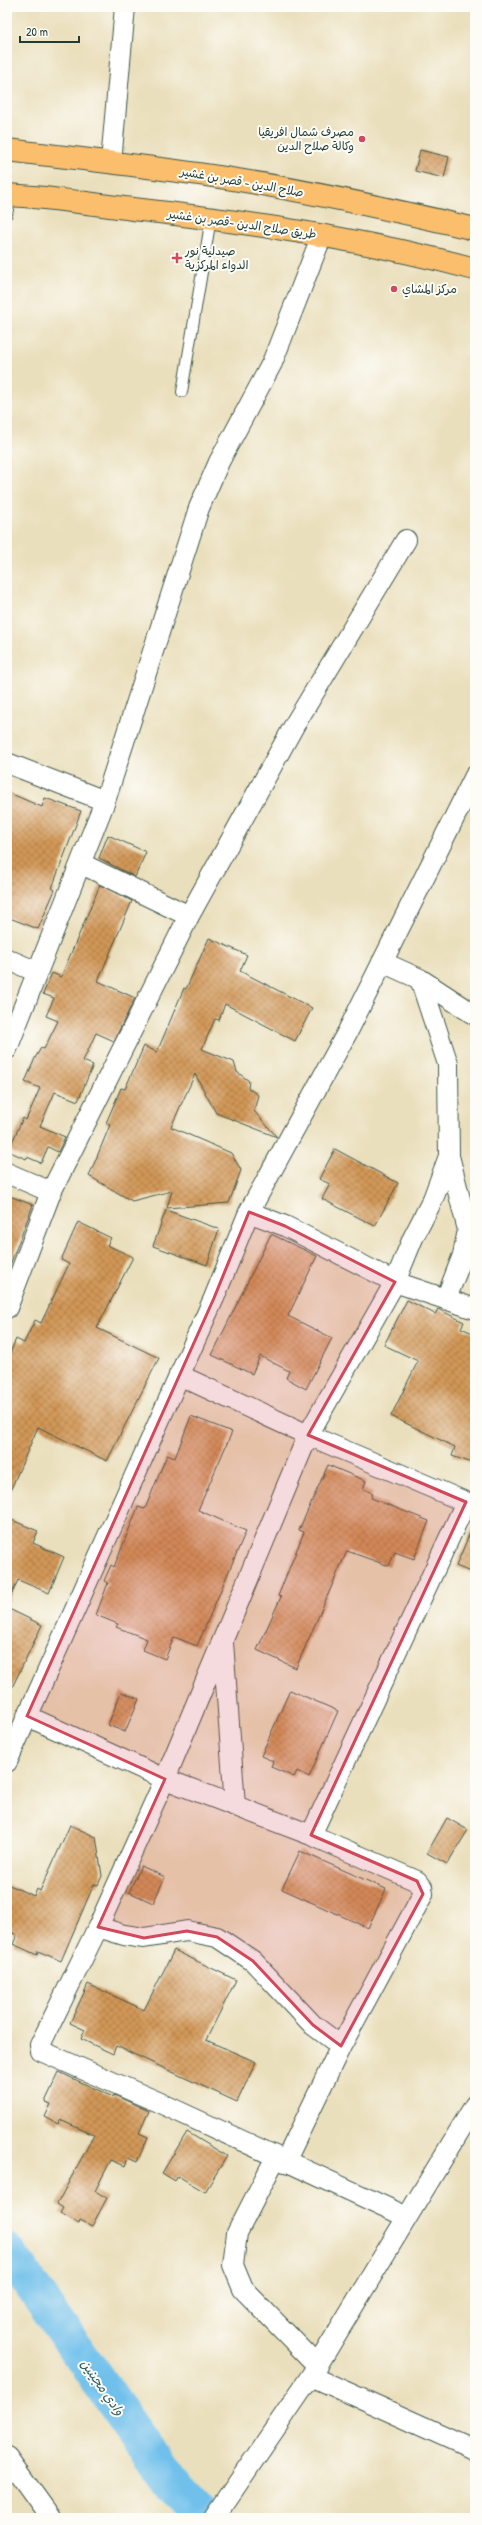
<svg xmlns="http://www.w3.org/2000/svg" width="482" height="2525" font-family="'Patrick Hand','Playpen Sans Arabic',sans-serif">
  <defs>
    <pattern id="building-cross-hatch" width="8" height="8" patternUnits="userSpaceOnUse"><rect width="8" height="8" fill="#d29757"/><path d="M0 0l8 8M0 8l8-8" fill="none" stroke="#aa7c49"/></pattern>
  </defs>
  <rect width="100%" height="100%" fill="#fdfcf7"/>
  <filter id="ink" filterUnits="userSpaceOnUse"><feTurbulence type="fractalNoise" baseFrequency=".025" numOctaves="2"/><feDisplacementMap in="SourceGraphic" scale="8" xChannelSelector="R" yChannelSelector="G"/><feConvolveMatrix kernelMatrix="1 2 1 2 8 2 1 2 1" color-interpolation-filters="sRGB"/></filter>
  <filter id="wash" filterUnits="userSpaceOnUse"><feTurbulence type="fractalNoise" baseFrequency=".012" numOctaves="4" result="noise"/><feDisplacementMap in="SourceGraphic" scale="16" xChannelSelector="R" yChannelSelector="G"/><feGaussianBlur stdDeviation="0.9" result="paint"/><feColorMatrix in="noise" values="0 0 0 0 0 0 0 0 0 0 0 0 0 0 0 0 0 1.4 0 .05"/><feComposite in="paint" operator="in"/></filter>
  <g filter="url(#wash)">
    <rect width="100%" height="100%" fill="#eadfbc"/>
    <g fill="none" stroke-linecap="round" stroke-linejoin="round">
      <path stroke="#70c0eb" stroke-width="36" d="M7,2251L169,2481L204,2518"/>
    </g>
    <g id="blocks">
      <path fill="url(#building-cross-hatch)" d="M420,150L449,157L444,178L415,171Z
        M7,792L42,807L45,798L81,811L52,888L55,890L38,929L7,917Z
        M108,835L146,852L135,877L99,858Z
        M100,885L132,901L98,981L135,998L114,1041L96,1033L83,1061L93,1065L78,1101L55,1092L40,1126L65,1137L58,1152L48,1147L41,1163L27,1157L26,1159L8,1151L23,1118L26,1120L40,1088L25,1082L35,1058L41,1048L44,1049L58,1021L46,1016L54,998L43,994L52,973L61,977Z
        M209,938L247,955L240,971L312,1008L295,1041L225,1004L219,1020L215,1019L202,1049L234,1062L237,1072L249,1081L248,1088L258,1095L254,1111L277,1137L216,1113L195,1074L171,1127L231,1153L241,1170L229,1203L167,1208L172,1191L132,1201L89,1176L110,1125L106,1123L121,1088L125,1089L144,1046L157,1052L184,988L186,989Z
        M335,1149L398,1183L375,1226L322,1199L330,1184L319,1179Z
        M7,1195L33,1205L8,1270H7Z
        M166,1210L219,1229L207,1265L153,1246Z
        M78,1222L111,1238L107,1245L133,1257L97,1328L159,1358L107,1461L38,1427L7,1498V1360L16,1339L24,1343L35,1320L41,1323L69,1264L61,1260Z
        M271,1234L317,1256L288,1316L332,1338L306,1389L286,1378L289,1371L260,1356L252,1374L212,1355Z
        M407,1300L435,1314L438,1309L464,1322L461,1328L475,1334V1464L452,1456L455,1447L391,1416L418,1361L384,1345Z
        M191,1416L232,1432L198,1510L246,1531L197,1646L174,1637L165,1659L143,1650L147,1639L116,1627L118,1624L96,1615L108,1583L104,1581L111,1565L114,1567L138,1507L145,1509L167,1455L175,1458Z
        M328,1465L366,1481L363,1489L373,1493L371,1498L429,1521L414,1559L395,1552L389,1566L347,1551L296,1668L257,1650L281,1597L278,1596L304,1532L299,1530Z
        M7,1518L38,1531L33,1543L64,1557L49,1593L18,1580L7,1605Z
        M475,1521V1574L456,1566Z
        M7,1608L42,1625L7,1698Z
        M290,1690L338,1711L309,1777L297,1771L294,1777L271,1767L273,1761L261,1756Z
        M121,1692L139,1699L125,1732L108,1725Z
        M447,1818L468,1830L447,1864L427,1853Z
        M70,1825L96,1837L102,1876L98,1885L94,1884L61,1961L38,1951L37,1955L13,1944L17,1935L7,1930V1884L34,1896L37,1889L40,1891Z
        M300,1851L386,1889L368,1928L282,1889Z
        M141,1866L165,1877L153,1903L129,1892Z
        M174,1950L236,1980L206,2040L256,2062L237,2102L116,2046L113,2054L81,2039L85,2030L70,2023L88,1984L144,2010Z
        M59,2072L113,2097L114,2095L149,2111L139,2133L148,2137L137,2162L128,2158L125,2166L111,2160L95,2191L107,2198L92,2226L80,2220L79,2223L60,2213L63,2208L57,2204L94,2135L60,2120L58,2124L45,2117L51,2104L45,2102Z
        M187,2132L227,2156L205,2192L178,2176L175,2181L162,2173Z"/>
    </g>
  </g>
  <g filter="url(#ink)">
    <use href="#blocks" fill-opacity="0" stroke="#3d5548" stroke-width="1"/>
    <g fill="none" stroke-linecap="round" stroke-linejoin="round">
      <defs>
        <path id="service" d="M7,214L11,195
          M182,392L211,218"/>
        <path id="minor" d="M111,162L125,7
          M7,763L105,801
          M189,916L295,724L406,540
          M7,959L37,972
          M382,962L420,979L475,1015
          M420,979L448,1064L449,1156L433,1199L413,1238L395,1282L475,1309
          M7,1049L105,801L199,508L219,462L272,363L322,235
          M7,1173L51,1192
          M249,1212L285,1226L395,1282L308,1435L165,1779L98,1927L40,2045L41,2051L158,2102L407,2217
          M446,1299L463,1255L468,1230L449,1156
          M7,1308L51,1192L189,916L82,864
          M179,1375L308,1435L475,1506
          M223,1642L235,1806
          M27,1716L165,1779L311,1835L417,1881L422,1887L423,1894L341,2046
          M7,1762L214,1298L249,1212L348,1031L475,776
          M311,1835L466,1502
          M98,1927L124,1935L144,1938L187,1931L217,1937L253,1961L313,2025L341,2046L285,2162
          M276,2157L237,2233L233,2265L243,2289L318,2366
          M311,2376L475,2450
          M7,2457L51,2518
          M214,2518L311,2376L475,2105"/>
        <path id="trunk" d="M7,150C82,159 157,167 232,179C314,192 394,210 475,229
          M7,195C49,197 91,204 133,209C248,222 363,239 475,269"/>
      </defs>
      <use href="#service" stroke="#3d5548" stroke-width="12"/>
      <use href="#minor" stroke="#3d5548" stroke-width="22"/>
      <use href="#trunk" stroke="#3d5548" stroke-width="24"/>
      <use href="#service" stroke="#fff" stroke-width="10"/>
      <use href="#minor" stroke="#fff" stroke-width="20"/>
      <use href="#trunk" stroke="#fabe6d" stroke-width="22"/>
    </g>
  </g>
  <path fill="#d1495b" fill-opacity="0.2" stroke="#d1495b" stroke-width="3" stroke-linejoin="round" d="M249,1212L285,1226L395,1282L308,1435L466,1502L311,1835L417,1881L423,1894L341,2046L313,2025L253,1961L217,1937L187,1931L144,1938L98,1927L165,1779L27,1716L214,1298Z"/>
  <g fill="#d1495b" stroke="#fdfcf7" stroke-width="1.5">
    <circle cx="362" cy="139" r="4"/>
    <path d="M175 252h4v4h4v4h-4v4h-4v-4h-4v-4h4z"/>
    <circle cx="394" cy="289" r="4"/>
  </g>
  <g text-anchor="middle" stroke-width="4" stroke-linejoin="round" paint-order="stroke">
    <g font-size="12" fill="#1f3d34" stroke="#fdfcf7" text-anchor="start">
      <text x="354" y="136" text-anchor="end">مصرف شمال افريقيا<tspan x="354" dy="14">وكالة صلاح الدين</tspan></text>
      <text x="185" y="255">صيدلية نور<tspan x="185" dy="14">الدواء المركزية</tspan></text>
      <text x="402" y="293">مركز المشاي</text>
    </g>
    <g font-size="12" fill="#1f3d34" stroke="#fdfcf7">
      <text transform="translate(242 182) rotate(10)" y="4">صلاح الدين - قصر بن غشير</text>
      <text transform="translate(242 224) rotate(8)" y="4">طريق صلاح الدين -قصر بن غشير</text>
    </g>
    <g font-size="13" font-style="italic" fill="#335e62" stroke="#fdfcf7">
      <text transform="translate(103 2387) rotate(55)" y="5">وادي مجينين</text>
    </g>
  </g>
  <rect width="482" height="2525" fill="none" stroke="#fdfcf7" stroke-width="24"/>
  <path d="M20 36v6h59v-6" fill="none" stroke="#1f3d34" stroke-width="2"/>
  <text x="26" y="36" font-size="12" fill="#1f3d34" stroke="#fdfcf7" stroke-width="3" paint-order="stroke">20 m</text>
</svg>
